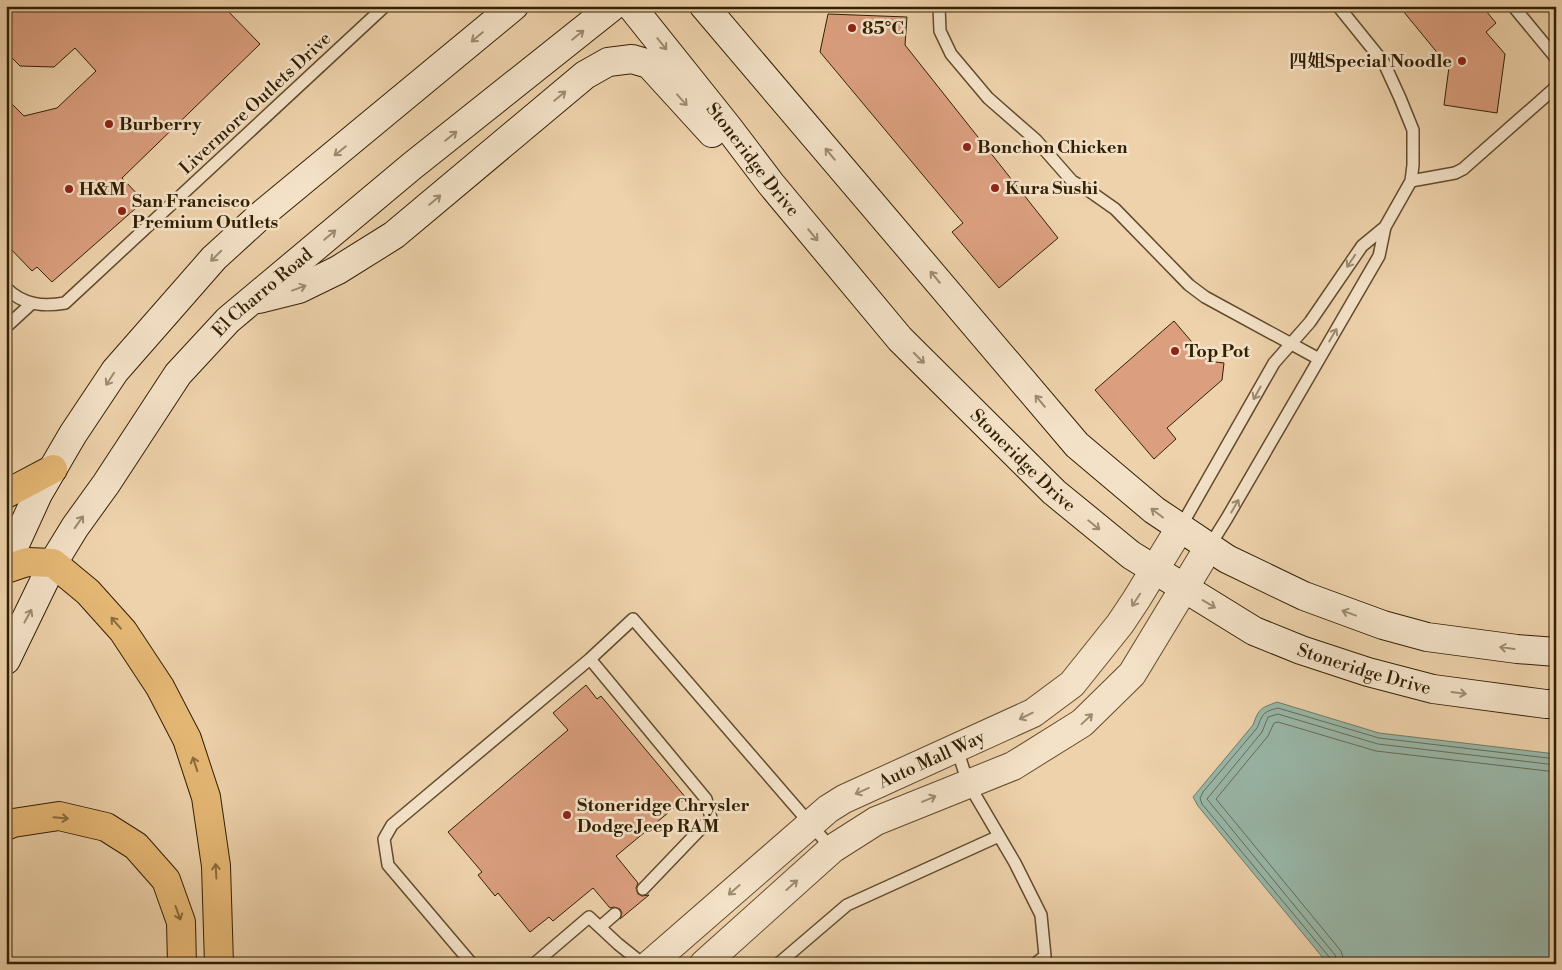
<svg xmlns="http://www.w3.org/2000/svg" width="1562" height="970" font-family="'Libre Bodoni','Noto Serif SC',serif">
  <rect width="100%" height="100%" fill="#eed2ab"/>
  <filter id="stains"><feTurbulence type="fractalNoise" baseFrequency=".004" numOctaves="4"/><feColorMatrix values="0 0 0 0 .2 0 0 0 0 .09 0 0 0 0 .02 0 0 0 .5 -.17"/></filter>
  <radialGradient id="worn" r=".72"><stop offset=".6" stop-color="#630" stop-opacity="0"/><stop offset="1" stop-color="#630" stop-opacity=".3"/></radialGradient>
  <path fill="#99b8aa" stroke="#707b67" d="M1277,702L1379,733L1556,754V957L1547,961L1490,964H1328L1198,806L1193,797L1253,725C1259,708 1261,708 1277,702Z"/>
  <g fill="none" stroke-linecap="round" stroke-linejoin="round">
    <path stroke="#666c56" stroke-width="1" d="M1331,964L1330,958L1202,804L1200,798L1203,792L1257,728C1263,714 1262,712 1278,708L1379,738L1556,759
      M1337,964L1335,955L1207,799L1262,732L1268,717L1278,714L1378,744L1556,765
      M1345,964L1341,951L1216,799L1268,736L1274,723L1278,722L1376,751L1556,772"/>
  </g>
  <path fill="#db9f7f" stroke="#322003" d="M6,6H223L260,44L122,178L144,201L52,282L37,267L32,271L6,244V98L24,116L57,108L96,71L75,48L54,67L20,66L6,52Z
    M1399,6H1482L1496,23L1486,32L1505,54L1497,113L1444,105L1449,67Z
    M828,14L907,17L905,45L1058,238L999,288L952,232L963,223L820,52Z
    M1174,321L1208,361L1224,363L1222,380L1167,428L1176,439L1154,459L1095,390Z
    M586,685L597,699L601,696L686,798L616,856L638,883L636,888L638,894L642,896L649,895L620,919L622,913L620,909L614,907L610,908L593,888L553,921L549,917L530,932L498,893L495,896L478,875L482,872L448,832L568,730L553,713Z"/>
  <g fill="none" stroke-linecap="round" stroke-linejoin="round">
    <defs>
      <path id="service" d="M939,6L940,31L951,54L988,98L1036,140L1072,181L1088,190L1115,209L1189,285L1205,297L1319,359
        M1513,6L1556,58
        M1411,181L1455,173L1463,169L1556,87
        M6,288C23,305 43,307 65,303L385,6
        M6,327L31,304
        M1180,528L1274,363L1310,322L1362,246L1385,227L1411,181L1413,165V130L1400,98L1384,63L1338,6
        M1209,547L1227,518L1379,256L1385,227
        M590,659L633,619L832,849
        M957,749L968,783L1015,863L1041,915L1045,956L1035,964
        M600,927L615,914
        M472,964L388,865L384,839L392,825L590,659L706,799L711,818L643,889
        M534,964L589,917L618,944L643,964
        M778,964L847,905L999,836"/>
      <g id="tertiary">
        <path id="s1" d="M650,964L828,809L844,799L1033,713L1072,684L1120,624L1136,600L1180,528"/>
        <path d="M704,964L832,849L876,821L1013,766L1082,723L1132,674L1209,547"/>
      </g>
      <g id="secondary">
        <path id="s2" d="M631,6L727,126L771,184L900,339L1054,492L1131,555L1254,631L1301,650L1368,672L1433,689L1546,704H1556"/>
        <path d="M704,6L1077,445L1154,510L1227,559L1304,596L1383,625L1427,637L1517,649L1556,652"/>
        <path d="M259,299L299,289L338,270L394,235L585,75L608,62L632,59L649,64L712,133"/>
        <path d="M6,564L38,494L73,434L115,371L214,258L260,216L514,6"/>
        <path id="s3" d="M6,660L53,563L75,527L106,484L178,374L228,320L412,166L613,6"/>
      </g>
      <path id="motorway" d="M6,494L53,469
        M6,569L27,562L53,563L88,592L123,631L160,687L187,739L206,797L216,866L219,964
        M6,826L13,823L59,816L106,827L136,846L166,880L181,922L182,964"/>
    </defs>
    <use href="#service" stroke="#614c2d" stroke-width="14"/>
    <use href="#tertiary" stroke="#614c2d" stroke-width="30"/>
    <use href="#secondary" stroke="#322003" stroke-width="30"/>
    <use href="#motorway" stroke="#322003" stroke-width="30"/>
    <use href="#service" stroke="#f4e2c8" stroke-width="11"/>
    <use href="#tertiary" stroke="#f4e2c8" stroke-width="28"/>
    <use href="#secondary" stroke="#f4e2c8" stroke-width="28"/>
    <use href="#motorway" stroke="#e7b976" stroke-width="28"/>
  </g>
  <defs><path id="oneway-shaft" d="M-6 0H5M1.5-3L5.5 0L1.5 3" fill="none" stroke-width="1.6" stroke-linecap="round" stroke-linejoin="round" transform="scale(1.25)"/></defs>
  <g stroke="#9d8b6f">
    <use href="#oneway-shaft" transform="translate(578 35) rotate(-39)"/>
    <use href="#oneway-shaft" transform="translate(477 37) rotate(140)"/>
    <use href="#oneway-shaft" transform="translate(662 44) rotate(51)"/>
    <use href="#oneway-shaft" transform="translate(560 96) rotate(-40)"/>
    <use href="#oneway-shaft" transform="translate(682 100) rotate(48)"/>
    <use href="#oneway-shaft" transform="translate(451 136) rotate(-39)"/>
    <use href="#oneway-shaft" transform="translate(340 151) rotate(141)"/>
    <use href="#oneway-shaft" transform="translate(830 154) rotate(-130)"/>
    <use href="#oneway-shaft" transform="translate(435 200) rotate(-40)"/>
    <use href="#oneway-shaft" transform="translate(330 235) rotate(-40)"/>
    <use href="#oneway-shaft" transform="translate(813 235) rotate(50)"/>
    <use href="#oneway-shaft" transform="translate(216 256) rotate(135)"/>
    <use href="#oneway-shaft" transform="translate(1351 261) rotate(124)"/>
    <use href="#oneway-shaft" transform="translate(935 277) rotate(-130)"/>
    <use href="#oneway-shaft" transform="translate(299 288) rotate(-20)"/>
    <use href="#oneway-shaft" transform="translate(1333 335) rotate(-60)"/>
    <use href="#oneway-shaft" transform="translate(919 358) rotate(45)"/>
    <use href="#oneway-shaft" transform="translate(110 379) rotate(123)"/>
    <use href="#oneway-shaft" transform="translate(1257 393) rotate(119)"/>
    <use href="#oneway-shaft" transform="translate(1040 401) rotate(-130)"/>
    <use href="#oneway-shaft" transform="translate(1235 506) rotate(-60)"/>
    <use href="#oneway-shaft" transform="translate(1157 513) rotate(-143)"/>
    <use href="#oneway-shaft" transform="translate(79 522) rotate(-55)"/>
    <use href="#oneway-shaft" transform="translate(1094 525) rotate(39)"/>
    <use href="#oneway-shaft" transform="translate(1136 600) rotate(123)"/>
    <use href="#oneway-shaft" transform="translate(1209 604) rotate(31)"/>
    <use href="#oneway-shaft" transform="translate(1349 613) rotate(-160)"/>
    <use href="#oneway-shaft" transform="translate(28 616) rotate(-61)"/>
    <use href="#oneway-shaft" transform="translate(1507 648) rotate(-172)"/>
    <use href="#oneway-shaft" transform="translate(1459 693) rotate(8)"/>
    <use href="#oneway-shaft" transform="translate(1026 716) rotate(154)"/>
    <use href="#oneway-shaft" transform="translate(1087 719) rotate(-43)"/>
    <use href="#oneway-shaft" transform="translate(862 791) rotate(156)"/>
    <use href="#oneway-shaft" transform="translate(929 799) rotate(-23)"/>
    <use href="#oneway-shaft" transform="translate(792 885) rotate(-42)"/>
    <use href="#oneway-shaft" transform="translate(734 890) rotate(139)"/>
  </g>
  <g stroke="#8c6c3c">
    <use href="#oneway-shaft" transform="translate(116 623) rotate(-131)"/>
    <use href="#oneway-shaft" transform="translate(195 764) rotate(-108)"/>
    <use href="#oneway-shaft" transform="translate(61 818) rotate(5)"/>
    <use href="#oneway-shaft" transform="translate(216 871) rotate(-93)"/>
    <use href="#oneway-shaft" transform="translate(178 913) rotate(70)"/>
  </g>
  <g fill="#8f2418" stroke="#f4e2c8" stroke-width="2">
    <circle cx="852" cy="28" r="5"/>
    <circle cx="1462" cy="61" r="5"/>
    <circle cx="109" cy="124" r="5"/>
    <circle cx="967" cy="147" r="5"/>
    <circle cx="995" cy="188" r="5"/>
    <circle cx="69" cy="189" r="5"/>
    <circle cx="122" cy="211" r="5"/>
    <circle cx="1175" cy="351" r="5"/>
    <circle cx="567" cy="815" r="5"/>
  </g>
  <g text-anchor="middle" stroke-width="5" stroke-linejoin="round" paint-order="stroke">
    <g font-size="18" font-weight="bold" fill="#322003" stroke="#f4e2c8" text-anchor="start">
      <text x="862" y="34">85°C</text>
      <text x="1452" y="67" text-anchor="end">四姐Special Noodle</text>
      <text x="119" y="130">Burberry</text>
      <text x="977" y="153">Bonchon Chicken</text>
      <text x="1005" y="194">Kura Sushi</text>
      <text x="79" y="195">H&amp;M</text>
      <text x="132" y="207">San Francisco<tspan x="132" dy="21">Premium Outlets</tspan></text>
      <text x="1185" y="357">Top Pot</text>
      <text x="577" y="811">Stoneridge Chrysler<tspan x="577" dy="21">Dodge Jeep RAM</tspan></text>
    </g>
    <g font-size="18" fill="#322003" stroke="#f4e2c8">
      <text transform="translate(255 103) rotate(-43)" y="6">Livermore Outlets Drive</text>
      <text dy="6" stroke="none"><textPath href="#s2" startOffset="196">Stoneridge Drive</textPath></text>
      <text dy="6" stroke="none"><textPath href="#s3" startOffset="452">El Charro Road</textPath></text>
      <text dy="6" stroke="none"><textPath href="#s2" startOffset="601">Stoneridge Drive</textPath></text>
      <text dy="6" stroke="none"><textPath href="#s2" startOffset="1006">Stoneridge Drive</textPath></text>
      <text dy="6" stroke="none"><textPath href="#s1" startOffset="351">Auto Mall Way</textPath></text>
    </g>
  </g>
  <rect width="1562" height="970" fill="none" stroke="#eed2ab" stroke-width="25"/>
  <rect x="8" y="8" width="1547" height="955" fill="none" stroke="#322003" stroke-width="2.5"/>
  <rect x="12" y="12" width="1537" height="945" fill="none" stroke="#322003"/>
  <rect width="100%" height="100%" filter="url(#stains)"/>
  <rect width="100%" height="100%" fill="url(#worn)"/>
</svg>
